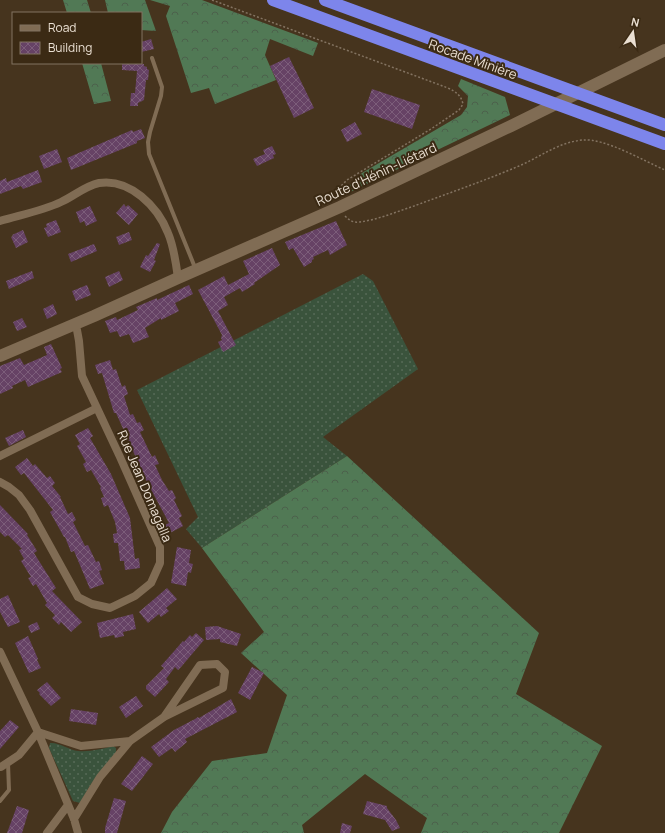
<svg xmlns="http://www.w3.org/2000/svg" width="665" height="833" font-family="Manrope,sans-serif">
  <defs>
    <pattern id="grass-dots" width="8" height="8" patternUnits="userSpaceOnUse"><rect width="8" height="8" fill="#3a533c"/><path d="M2 2h.1M6 6h.1" fill="none" stroke="#576b57" stroke-width="1.8" stroke-linecap="round"/></pattern>
    <pattern id="forest-crowns" width="20" height="18" patternUnits="userSpaceOnUse"><rect width="20" height="18" fill="#517955"/><path d="M2 6a3 3 0 1 1 6 0M12 15a3 3 0 1 1 6 0" fill="none" stroke="#4c614b"/></pattern>
    <pattern id="building-cross-hatch" width="8" height="8" patternUnits="userSpaceOnUse"><rect width="8" height="8" fill="#664265"/><path d="M0 0l8 8M0 8l8-8" fill="none" stroke="#7c5d7a"/></pattern>
  </defs>
  <rect width="100%" height="100%" fill="#46341e"/>
  <path fill="url(#grass-dots)" d="M363,274L373,281L418,369L323,437L347,456L202,548L186,529L198,517L137,390Z
    M50,743C59,742 69,750 78,751C90,752 102,749 113,746L116,748V753L91,784L80,803L73,801L49,748Z"/>
  <path fill="url(#forest-crowns)" d="M63,0H87L91,13H67Z
    M105,0H145L156,31L141,30V13H108Z
    M150,0H202L318,43L313,56L270,39L265,55L276,80L215,104L209,88L191,93L166,16L170,6Z
    M82,63H101L111,101L94,104Z
    M461,79L505,97L510,115L346,194L344,191L362,173L461,115L467,107L468,96L458,86Z
    M347,456L539,633L516,694L602,746L559,833H421L427,818L365,774L302,825L304,833H161L172,812L212,761L267,753L287,695L241,653L264,632L202,548Z"/>
  <path fill="url(#building-cross-hatch)" d="M151,39L154,49L141,52V42Z
    M289,57L314,108L294,118L270,66Z
    M122,63L144,64V66L147,67V69L149,70L148,80H146L144,100L138,103V106H130L131,93H135L137,71L122,70Z
    M372,89L420,105L412,129L364,112Z
    M355,122L362,134L347,142L341,130Z
    M141,129L145,138L137,141V143L71,170L67,158L132,130L133,132Z
    M272,146L276,154L273,155L274,158L257,166L253,159L265,154L263,150Z
    M57,149L62,162L44,169L39,156Z
    M38,170L42,182L23,189L21,186L0,194V181L6,178L7,182Z
    M124,204L126,207L128,205L138,214L129,225L116,213Z
    M90,206L97,221L86,226L84,221L80,223L76,212Z
    M56,220L61,232L48,237L44,228L47,227L46,224Z
    M336,221L347,245L330,255L328,250L313,257L314,259L312,260V262L304,267L293,248L289,250L285,242Z
    M23,230L28,242L16,248L11,237L13,236L12,235Z
    M129,232L132,240L119,245L116,237Z
    M157,243L160,244L154,260L156,261L150,272L140,267L146,255L148,256Z
    M94,244L97,251L71,262L68,254Z
    M272,248L280,265L254,283L255,284L242,292L240,288L224,297L228,305L218,311L236,345L223,352L218,342L222,340L221,338L222,335L198,290L224,276L228,285L249,274L243,261Z
    M32,271L34,278L9,289L6,281Z
    M119,271L123,280L109,287L105,277Z
    M87,285L91,295L76,301L72,291Z
    M189,285L193,294L175,303L179,311L161,320V318L145,328L149,337L133,343L129,334L120,337L117,331L110,333L105,321L116,317L117,320L138,310L136,307L157,298V300Z
    M53,304L57,314L47,319L43,309Z
    M22,318L27,327L17,331L13,322Z
    M51,344L62,368L60,369L62,372L28,387L25,380L12,386L13,388L0,394V366L20,358L24,365L47,355L44,347Z
    M110,360L113,370L116,369L122,387L125,385L128,394L124,396L130,415L133,414L137,423L140,422L144,430L140,432L152,457L155,455L157,460L159,464L155,465L162,480L169,491L172,490L176,498L174,500L182,516L179,518L183,526L170,533L165,525L169,523L146,480L116,413H114L102,373L98,374L95,365Z
    M88,428L93,436L90,438L111,474L130,518L135,559L139,558L140,568L125,570L124,561H120L118,543H114L113,534L117,533L115,522L108,505L104,507L101,498L104,497L100,488L101,487L91,470L87,472L83,464L86,462L77,446L80,444L75,435Z
    M23,430L26,437L9,446L5,438Z
    M27,458L33,466L35,464L47,478L50,476L55,483L52,486L61,497H60L68,514L72,512L76,520L73,522L85,546L88,545L96,562L99,561L102,570L99,571L104,584L90,589L74,551L71,552L65,537H64L50,512L53,510L24,473L21,475L15,467Z
    M0,505L28,534L27,535L37,551L34,553L56,588L52,591L82,622L71,632L61,622L59,625L52,618L55,615L45,605L47,603L36,584L33,586L28,578L31,577L21,561L24,559L19,550L22,549L8,535L5,537L0,532Z
    M177,547L191,550L189,563L193,564L192,568L191,573L188,572L186,586L171,583Z
    M167,588L177,599L166,608L169,611L161,617L159,614L148,623L139,612Z
    M8,595L20,622L8,627L0,612V599Z
    M133,614L136,629L123,632L124,636L115,638L114,635L100,638L97,623Z
    M37,622L40,629L31,633L28,626Z
    M217,626L241,634L237,646L220,642V639L206,640L205,627Z
    M196,633L204,640L181,667L178,670L175,667L166,679L169,682L155,697L146,689V686L164,668L161,666L183,641L184,642L190,635L192,637Z
    M28,636L38,659L37,660L41,668L29,673L15,643Z
    M252,667L264,673L250,700L238,693Z
    M47,682L61,698L51,706L39,694L40,693L37,690Z
    M136,696L143,706L126,718L119,707Z
    M231,699L237,712L185,739L187,742L175,752L172,748L159,757L151,747L174,730L195,719L198,717L199,718Z
    M71,709L98,713L96,725L69,721Z
    M10,720L19,727L0,749V731Z
    M142,756L153,764L132,791L121,784Z
    M114,798L126,801L117,833H105V828Z
    M367,801L387,806V808L396,820L400,828L392,831L385,820L363,814Z
    M17,806L29,810L22,833H7Z
    M342,823L352,826L350,833H340Z"/>
  <g fill="none" stroke-linecap="round" stroke-linejoin="round">
    <path stroke="#837361" stroke-width="1.5" stroke-dasharray="2 2" stroke-linecap="butt" d="M212,0L448,88C456,92 461,95 463,104L459,110L431,129L347,180L339,188L338,196
      M345,216C349,220 353,223 359,222C377,220 396,212 414,206C449,193 484,181 519,166C540,157 559,142 583,140C605,138 644,161 665,170"/>
    <path stroke="#806c54" stroke-width="4" d="M152,58L162,87L161,96L150,132L148,142L149,154L196,270
      M0,801L9,790L8,763"/>
    <path stroke="#806c54" stroke-width="8" d="M0,221C20,215 42,211 61,202C74,196 85,186 99,183C130,178 158,207 168,233C174,247 176,263 178,278
      M0,456L97,408
      M0,482L9,487L19,495L30,510L78,597L92,604L110,608L135,596L151,583L160,563V547L120,457L82,376L79,341L77,330L74,325
      M0,652L38,732L74,819L78,833
      M0,767H1L19,755L38,732L81,746L130,741
      M74,819L100,777L130,741L164,717L223,688L225,672L217,664L200,665L164,717
      M47,833L68,805"/>
    <path stroke="#806c54" stroke-width="12" d="M0,356L94,316L178,278L340,207L511,126L665,50"/>
    <path stroke="#7d85eb" stroke-width="12" d="M273,0L665,144
      M325,0L665,125"/>
  </g>
  <g text-anchor="middle" stroke-width="4" stroke-linejoin="round" paint-order="stroke">
    <g font-size="13" fill="#eadfd2" stroke="#3b2a14">
      <text transform="translate(473 59) rotate(20)" y="5">Rocade Minière</text>
      <text transform="translate(376 174) rotate(-25)" y="5">Route d'Hénin-Liétard</text>
      <text transform="translate(145 486) rotate(67)" y="5">Rue Jean Domagalla</text>
    </g>
  </g>
  <rect x="12" y="12" width="130" height="52" fill="#3b2a14" stroke="#817260"/>
  <rect x="20" y="25" width="20" height="6" fill="#806c54" stroke="#817260"/>
  <text x="48" y="32" font-size="12" fill="#eadfd2">Road</text>
  <rect x="20" y="42" width="20" height="12" fill="url(#building-cross-hatch)" stroke="#817260"/>
  <text x="48" y="52" font-size="12" fill="#eadfd2">Building</text>
  <g transform="translate(633 32) rotate(13)" stroke="#3b2a14" stroke-width="3" paint-order="stroke">
  <path d="M0-3L7 15L0 10L-7 15Z" fill="#eadfd2"/>
  <text y="-6" font-size="11" font-weight="bold" text-anchor="middle" fill="#eadfd2">N</text>
  </g>
</svg>
